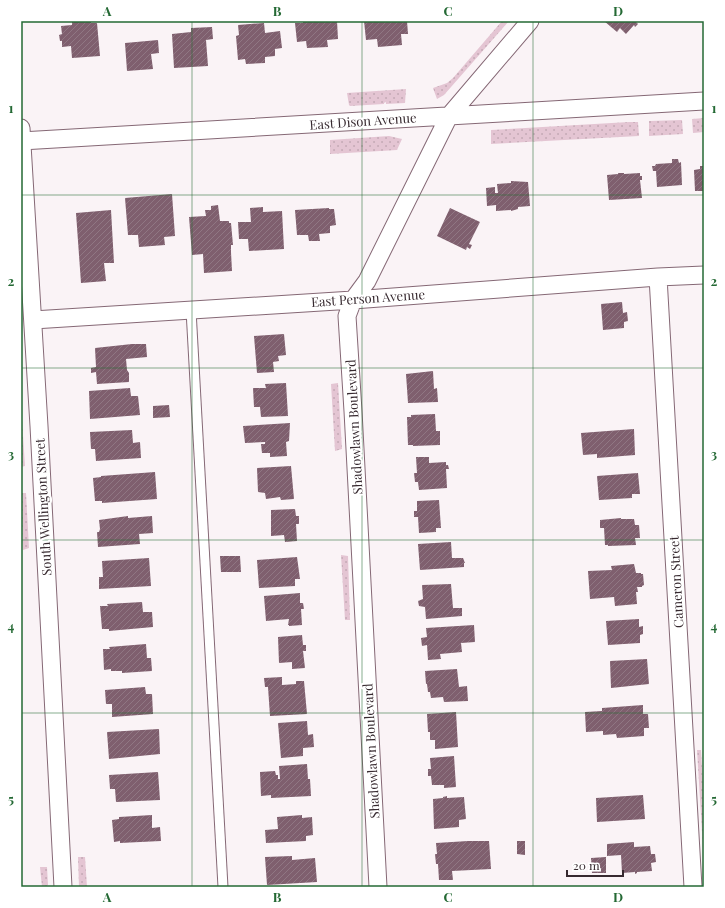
<svg xmlns="http://www.w3.org/2000/svg" width="725" height="908" font-family="'Playfair Display',serif">
  <defs>
    <pattern id="green-dots" width="8" height="8" patternUnits="userSpaceOnUse"><rect width="8" height="8" fill="#e4c5d3"/><path d="M2 2h.1M6 6h.1" fill="none" stroke="#c4a9b5" stroke-width="1.8" stroke-linecap="round"/></pattern>
    <pattern id="building-hatch" width="6" height="6" patternUnits="userSpaceOnUse"><rect width="6" height="6" fill="#7f5f6e"/><path d="M-1 1l2-2M0 6l6-6M5 7l2-2" fill="none" stroke="#907783"/></pattern>
  </defs>
  <rect width="100%" height="100%" fill="#faf3f6"/>
  <path fill="url(#green-dots)" d="M502,21H509L444,95L437,99L433,88L447,83L453,78Z
    M406,89L405,103L386,104V102L384,103V104L350,106L349,105L347,93Z
    M704,118V132L693,133L692,119Z
    M682,120L683,134L649,136V121Z
    M629,122H638L639,136L491,144V130Z
    M389,136L402,139L397,150L330,154V140Z
    M338,383L342,449L335,451L331,384Z
    M21,405L25,466L21,467Z
    M21,493H26L29,548L23,550Z
    M341,555L348,556L350,620H345Z
    M697,750H701L704,801V865Z
    M78,857H85L87,887H79Z
    M40,867H47L48,885L46,887H42Z"/>
  <path fill="url(#building-hatch)" d="M72,21H91V23H97L100,56L72,58L71,46L62,47V41H60L59,35L62,34L61,26L72,25Z
    M303,21H337L338,39L327,40L328,47L307,48L306,41L297,42L295,23H303Z
    M364,21H407L408,34H401L402,45L378,47L377,39L366,40Z
    M604,21H638L636,22L638,24L635,27L634,25L626,34L620,28L617,32Z
    M264,23L265,33L280,31L282,48L275,49V56L265,57V63L246,64L245,59L238,60L236,36L239,35L238,25Z
    M212,27L213,39L206,40L208,66L174,68L172,34L191,32V28Z
    M158,40L159,53L151,54L153,69L127,71L125,43Z
    M672,159H678L679,163L681,162L682,185L657,187L656,171H653L652,166H655L656,164L672,163Z
    M700,166H704V191H695L694,170L700,169Z
    M618,173H624V174L640,173V176H642V180H640L642,198L609,200L607,175L618,174Z
    M511,181L528,182L530,206L518,207V209L511,211V210L496,211V205L487,206L486,188L495,187V193H498L497,184L511,183Z
    M172,194L175,236L164,237L165,245L139,247L138,235H128L125,198Z
    M218,205L220,221H229V223H231L233,245H231V252L232,271L204,273L203,254L192,255L189,217L206,216L205,210H211V206Z
    M263,207V212L282,211L284,249L249,251L248,239H239L238,222H251L250,208Z
    M329,208V209H334L336,225L330,226V233L319,234L320,241H309L308,235H297L295,210Z
    M450,208L480,222L469,244L472,245L470,249L467,247L466,250L437,236Z
    M111,210L114,263H104L106,281L81,283L76,213Z
    M622,302L623,313L627,312L628,321L624,322V328L603,330L601,304Z
    M284,334L286,355L278,356L279,361L273,362L274,372L257,373L254,336Z
    M132,344H146L147,357L126,359L127,370L129,373V382L97,384L96,372L91,373V368L96,367L95,348Z
    M433,371L434,389L437,388L438,402L408,403L406,374Z
    M286,383L288,416L261,417L260,407H254L253,388H266L265,384Z
    M130,388L131,396H138L140,415L90,419L89,391Z
    M169,405L170,417L153,418V406Z
    M435,414L436,431H440V445L413,446V445H408L407,417H411V415Z
    M290,423L289,441L286,442L287,456L270,457V453H262L261,444H265V442L245,443L243,426Z
    M634,429L635,455L597,458V454L583,455L581,433Z
    M132,430L133,443L140,442L141,458L96,461L95,449H91L90,432Z
    M416,457H429V463L446,462V465H448L449,469H446L447,488L419,490L418,482H415L414,473H417Z
    M291,466L294,499L281,500L280,497L266,499L265,493L258,492L257,468Z
    M155,472L157,499L102,503V501H95L93,478L101,477V476Z
    M638,473L640,494H632V498L599,500L597,476Z
    M439,500L441,528H436V532L419,533L418,517H414V511H417V501Z
    M295,509L296,516H299V524H296L297,541L285,542L284,535L271,536V510Z
    M128,516V518L152,516L153,533L139,534L140,544L98,547L97,532H99L100,529L99,520Z
    M621,518V519H634L635,525H639L640,538H635L636,545L608,546V545H605L604,528H600V520Z
    M451,542L452,558H463L465,563H464V567L420,570L418,544Z
    M220,556H240L241,572H221Z
    M297,557L300,579H295V586L259,588L257,560Z
    M149,558L151,586L99,589V577H103L102,561Z
    M634,564L636,573H641V574H643L644,585L642,586V587H637L638,592H636L637,604L615,606L614,597L590,599L588,571L612,570L611,566Z
    M451,584L453,608H462V616L426,619L425,607L419,606L418,601L423,599L422,585Z
    M300,593V603H303L304,609H301L302,625L289,626V625H288L289,619L266,621L264,596Z
    M142,602L143,612H152L153,627L109,631V629H102L100,606H108L107,604Z
    M639,619V627L643,626V634L640,635V643L608,645L606,621Z
    M474,625L475,642L461,643L462,652L440,654L441,659L428,660L427,645L422,646L421,638L427,637L426,628Z
    M302,635L303,645H306V651H303L305,668L292,669V662L279,663L278,637Z
    M146,644L147,658H151L152,671L122,673V671H111V669L104,670L103,649H110L109,647Z
    M647,659L649,684L611,688L610,661Z
    M457,669L459,687L467,686L468,701L444,702L443,697L431,698L430,692H428L427,684H426L425,671Z
    M282,677V685L296,684V681H304L307,714L270,716L268,687H265L264,678Z
    M145,687L146,694H152L153,714L112,717V704H106L105,690Z
    M643,705V714H648L649,728H644V736L617,738L616,734L603,735V731L586,732L585,712L602,711V708Z
    M456,712L458,747L435,749V740H430V732H428L427,714Z
    M307,721L308,735L313,734L314,747L303,748V756L281,758L278,723Z
    M159,729L160,754L109,759L107,732Z
    M454,756L456,787L444,788V785H432L431,776H428V769H431L430,758Z
    M307,764L308,779H310L311,796L271,798V795L261,796L260,772L275,771L276,775H278V779H280L279,766Z
    M158,772L160,800L116,802L115,789H110L109,775Z
    M643,795L645,819L597,822L596,798Z
    M447,796V798L464,797L466,819L459,820V827L434,829L433,799L443,798V797Z
    M152,815V828L160,827L161,841L120,843V841L114,842L112,820L119,819V817Z
    M302,815V818L312,817L313,835L306,836V841L266,843L265,830L278,829L277,817Z
    M468,841H489L491,869L452,871L453,880H439L438,864H436L435,854H437L436,843Z
    M517,841H525V855L517,854Z
    M634,842V847L650,846L651,854H655L656,862L651,863L652,871L637,872V873L635,874V872L622,873L621,855L607,856V844Z
    M292,856V860L315,858L317,882L267,885L265,857Z
    M606,857V873H592L591,858Z"/>
  <g fill="none" stroke-linecap="round" stroke-linejoin="round">
    <defs>
      <path id="service" d="M191,310L223,887"/>
      <path id="minor" d="M21,128L39,426L63,887
        M21,141L704,101
        M658,277L693,887
        M33,320L353,300L658,277L704,275
        M378,887L353,411L347,316L353,300L367,281L449,116L530,21"/>
    </defs>
    <use href="#service" stroke="#856875" stroke-width="11"/>
    <use href="#minor" stroke="#856875" stroke-width="19"/>
    <use href="#service" stroke="#fff" stroke-width="9"/>
    <use href="#minor" stroke="#fff" stroke-width="17"/>
  </g>
  <path fill="none" stroke="#246934" stroke-width="1" stroke-opacity="0.55" d="M192,21V887M362,21V887M533,21V887M21,195H704M21,368H704M21,540H704M21,713H704"/>
  <g text-anchor="middle" stroke-width="4" stroke-linejoin="round" paint-order="stroke">
    <g font-size="13" fill="#36292f" stroke="#fff">
      <text transform="translate(363 121) rotate(-4)" y="5">East Dison Avenue</text>
      <text transform="translate(368 298) rotate(-4)" y="5">East Person Avenue</text>
      <text transform="translate(354 427) rotate(-93)" y="5">Shadowlawn Boulevard</text>
      <text transform="translate(43 507) rotate(-93)" y="5">South Wellington Street</text>
      <text transform="translate(676 582) rotate(-93)" y="5">Cameron Street</text>
      <text transform="translate(371 751) rotate(-93)" y="5">Shadowlawn Boulevard</text>
    </g>
  </g>
  <rect width="725" height="908" fill="none" stroke="#ffffff" stroke-width="44"/>
  <path d="M567 870v6h56v-6" fill="none" stroke="#36292f" stroke-width="2"/>
  <text x="573" y="870" font-size="12" fill="#36292f" stroke="#ffffff" stroke-width="3" paint-order="stroke">20 m</text>
  <rect x="22" y="22" width="681" height="864" fill="none" stroke="#246934" stroke-width="1.5"/>
  <g font-size="13" text-anchor="middle" font-weight="bold" fill="#246934">
    <text x="107" y="16">A</text>
    <text x="277" y="16">B</text>
    <text x="448" y="16">C</text>
    <text x="618" y="16">D</text>
    <text x="11" y="113">1</text>
    <text x="714" y="113">1</text>
    <text x="11" y="286">2</text>
    <text x="714" y="286">2</text>
    <text x="11" y="459">3</text>
    <text x="714" y="459">3</text>
    <text x="11" y="631">4</text>
    <text x="714" y="631">4</text>
    <text x="11" y="804">5</text>
    <text x="714" y="804">5</text>
    <text x="107" y="902">A</text>
    <text x="277" y="902">B</text>
    <text x="448" y="902">C</text>
    <text x="618" y="902">D</text>
  </g>
</svg>
